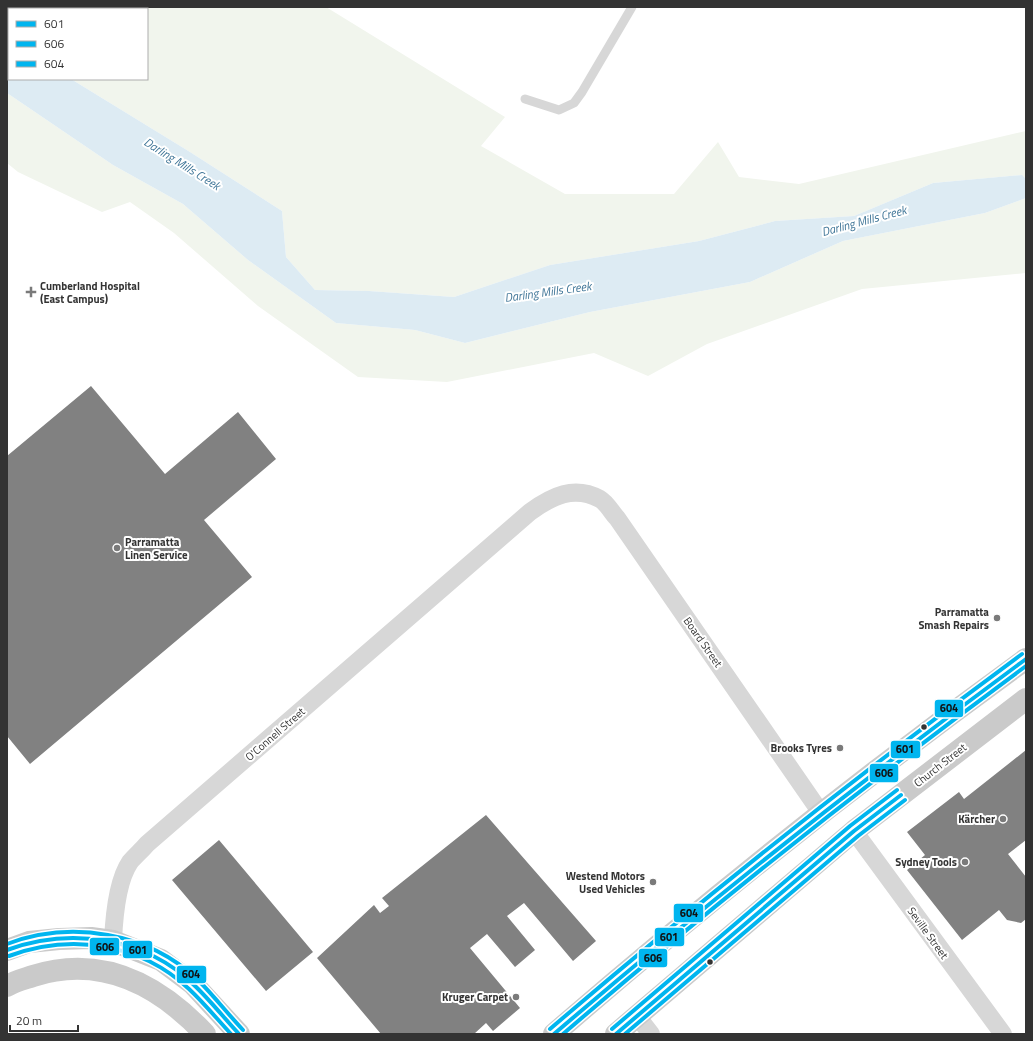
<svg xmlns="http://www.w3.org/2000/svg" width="1033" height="1041" font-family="'Titillium Web',sans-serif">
  <rect width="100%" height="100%" fill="#fff"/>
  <path fill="#f1f5ed" d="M7,7H326L505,117L481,146L565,194H674L718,142L739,177L799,184L1026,131V179L1021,175L933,183L854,216L775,221L699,241L550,265L454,297L369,291L315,290L286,257L282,211L190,152L71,79H147V9H9V60L7,61Z
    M7,93L113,165L183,204L248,260L336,323L415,330L465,343L590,312L750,282L843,241L985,213L1026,198V273L862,289L707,344L648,376L594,353L447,382L358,377L258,306L174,233L130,202L102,212L18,172L7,163Z"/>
  <path fill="#ddebf3" d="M9,60V79H71L190,152L282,211L286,257L315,290L369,291L454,297L550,265L699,241L775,221L854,216L933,183L1022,175L1026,179V198L985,213L843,241L750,282L590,312L465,343L415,330L336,323L248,260L183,204L113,165L7,93V61Z"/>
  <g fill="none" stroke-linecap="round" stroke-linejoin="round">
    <path stroke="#ddebf3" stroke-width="7" d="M9,7V10"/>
  </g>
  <path fill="#818181" d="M91,386L165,474L238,412L276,459L204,520L252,577L30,764L7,736V456Z
    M1026,750V840L1008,854L1026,877V919L1021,923L1007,920L999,910L962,940L907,870L925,855L907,832L959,792L964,799Z
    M486,815L596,941L573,961L524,903L507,916L535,950L515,967L487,934L470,948L520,1008L493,1031L486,1023L474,1034H381L317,958L374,905L380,913L389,906L382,898Z
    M219,840L313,952L266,991L172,880Z"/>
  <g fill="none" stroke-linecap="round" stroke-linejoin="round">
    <path stroke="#d7d7d7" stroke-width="9" d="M525,99L559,110L574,103L582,92L632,7"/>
    <path stroke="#d7d7d7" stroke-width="18" d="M854,831L1003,1034
      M113,941C114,918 117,881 130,862C135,856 142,850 147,844L530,512C552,496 574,485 600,499C607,503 612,513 617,518L821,813
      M637,1016L651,1034"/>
    <path stroke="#cacaca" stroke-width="22" d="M7,950L29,942L59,939L91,938L113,941L161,960L193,984L239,1034
      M7,986C15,981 24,979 33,976C102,954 159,985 205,1034
      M554,1034C706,902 863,777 1026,659
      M616,1034L854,831L1026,699"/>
    <defs>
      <path id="bus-1" d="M7,950C70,927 145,937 194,985C210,1000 224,1018 239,1034
        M554,1034C707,903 864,778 1026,659
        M616,1034L854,831L901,795"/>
      <path id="bus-2" d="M9,956C71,933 140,943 189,989C204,1003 217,1019 231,1034
        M563,1034C713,905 867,783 1026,666
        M625,1034L858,836L905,800"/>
      <path id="bus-3" d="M7,944C71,920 148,932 198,980C214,996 228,1014 243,1030
        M550,1029C703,898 860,773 1022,654
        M612,1029L850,826L897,790"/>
    </defs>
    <use href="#bus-1" stroke="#fff" stroke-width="7"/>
    <use href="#bus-2" stroke="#fff" stroke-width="7"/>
    <use href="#bus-3" stroke="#fff" stroke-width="7"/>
    <use href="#bus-1" stroke="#00b5ef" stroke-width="4"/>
    <use href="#bus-2" stroke="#00b5ef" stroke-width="4"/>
    <use href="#bus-3" stroke="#00b5ef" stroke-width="4"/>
  </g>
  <g fill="#7a7a7a" stroke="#fff" stroke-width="1.5">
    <path d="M29 286h4v4h4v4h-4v4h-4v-4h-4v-4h4z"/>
    <circle cx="117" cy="548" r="4"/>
    <circle cx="997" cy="618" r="4"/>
    <circle cx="840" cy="748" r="4"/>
    <circle cx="1003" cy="819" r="4"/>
    <circle cx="965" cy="862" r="4"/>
    <circle cx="653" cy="882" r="4"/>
    <circle cx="516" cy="997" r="4"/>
  </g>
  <g fill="#333" stroke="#fff" stroke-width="1.5">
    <circle cx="924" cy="727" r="3.5"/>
    <circle cx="710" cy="962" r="3.5"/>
  </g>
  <g text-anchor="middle" stroke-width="4" stroke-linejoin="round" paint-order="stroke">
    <g font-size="11" font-weight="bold" fill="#333" stroke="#fff" text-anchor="end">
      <text x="40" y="290" text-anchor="start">Cumberland Hospital<tspan x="40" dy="13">(East Campus)</tspan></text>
      <text x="125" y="546" text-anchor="start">Parramatta<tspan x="125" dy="13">Linen Service</tspan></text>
      <text x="989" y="616">Parramatta<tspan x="989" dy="13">Smash Repairs</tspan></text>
      <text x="832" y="752">Brooks Tyres</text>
      <text x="995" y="823">Kärcher</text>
      <text x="957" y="866">Sydney Tools</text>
      <text x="645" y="880">Westend Motors<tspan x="645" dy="13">Used Vehicles</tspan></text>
      <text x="508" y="1001">Kruger Carpet</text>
    </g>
    <g font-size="11" fill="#333" stroke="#fff">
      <text transform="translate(703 642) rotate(55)" y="4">Board Street</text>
      <text transform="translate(275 734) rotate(-41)" y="4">O'Connell Street</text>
      <text transform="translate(940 765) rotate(-38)" y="4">Church Street</text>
      <text transform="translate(928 933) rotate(54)" y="4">Seville Street</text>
    </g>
    <g font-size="12" font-style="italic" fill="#3f7597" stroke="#fff">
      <text transform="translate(182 164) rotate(32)" y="4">Darling Mills Creek</text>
      <text transform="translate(864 221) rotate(-15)" y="4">Darling Mills Creek</text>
      <text transform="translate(548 292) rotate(-8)" y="4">Darling Mills Creek</text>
    </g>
  </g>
  <g stroke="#fff" stroke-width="1.5">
    <rect x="934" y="699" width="30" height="19" rx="4" fill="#00b5ef"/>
    <rect x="890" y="740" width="31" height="19" rx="4" fill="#00b5ef"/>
    <rect x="869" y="763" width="30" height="20" rx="4" fill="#00b5ef"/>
    <rect x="673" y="903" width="31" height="20" rx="4" fill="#00b5ef"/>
    <rect x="654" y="927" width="31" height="20" rx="4" fill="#00b5ef"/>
    <rect x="89" y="937" width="31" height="19" rx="4" fill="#00b5ef"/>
    <rect x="122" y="940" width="31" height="19" rx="4" fill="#00b5ef"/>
    <rect x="638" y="948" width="30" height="20" rx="4" fill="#00b5ef"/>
    <rect x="176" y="965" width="31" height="19" rx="4" fill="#00b5ef"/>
  </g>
  <g font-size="11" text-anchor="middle" font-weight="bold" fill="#111">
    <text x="949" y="712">604</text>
    <text x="905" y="753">601</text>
    <text x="884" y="777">606</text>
    <text x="689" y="917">604</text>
    <text x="669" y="941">601</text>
    <text x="105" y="951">606</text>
    <text x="138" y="954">601</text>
    <text x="653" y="962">606</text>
    <text x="191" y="978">604</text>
  </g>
  <rect width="1033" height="1041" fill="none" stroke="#333333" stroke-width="16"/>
  <rect x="8" y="8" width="140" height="72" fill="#ffffff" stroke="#adadad"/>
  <rect x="16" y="21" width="20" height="6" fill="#00b5ef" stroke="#adadad"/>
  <text x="44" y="28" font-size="12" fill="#333333">601</text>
  <rect x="16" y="41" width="20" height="6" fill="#00b5ef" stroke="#adadad"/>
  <text x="44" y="48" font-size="12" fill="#333333">606</text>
  <rect x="16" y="61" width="20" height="6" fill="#00b5ef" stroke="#adadad"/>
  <text x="44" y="68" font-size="12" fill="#333333">604</text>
  <path d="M10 1025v6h68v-6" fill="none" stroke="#333333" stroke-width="2"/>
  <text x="16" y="1025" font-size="12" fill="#333333" stroke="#ffffff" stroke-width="3" paint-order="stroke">20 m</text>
</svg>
